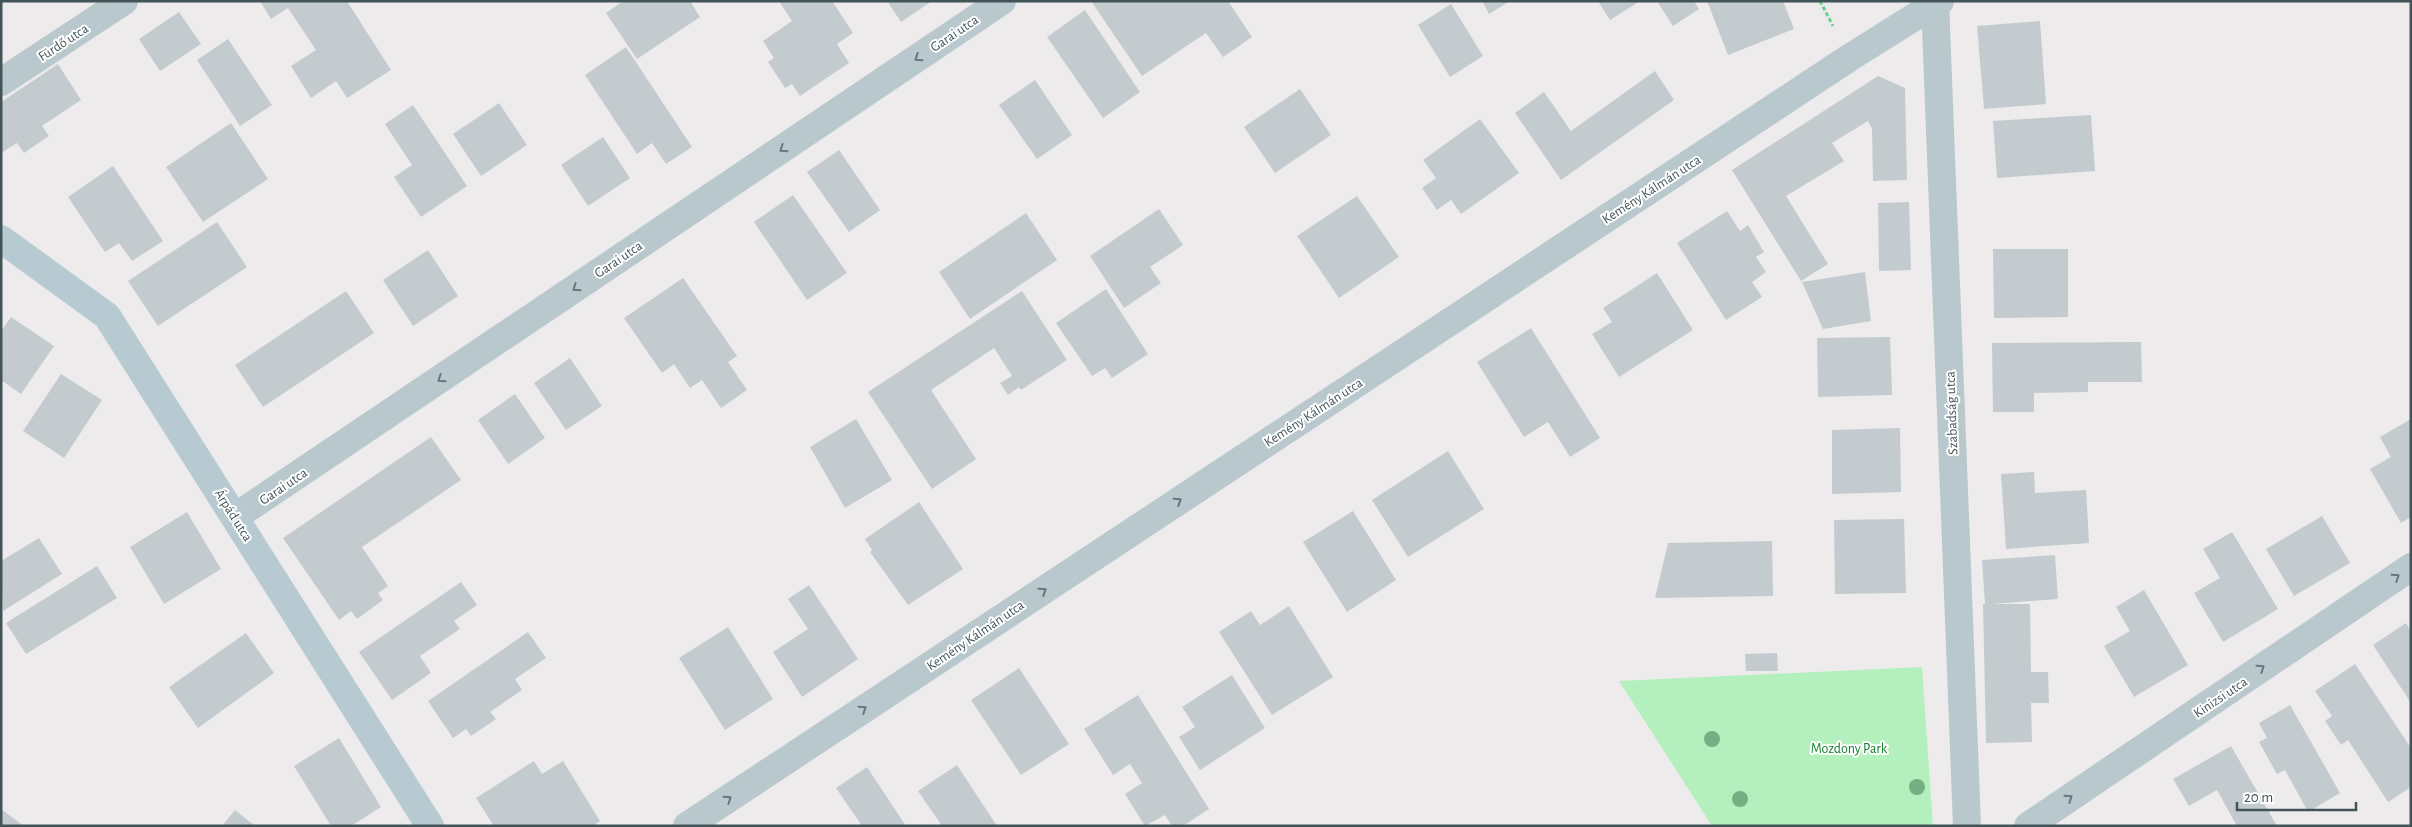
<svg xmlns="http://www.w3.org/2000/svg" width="2412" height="827" font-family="'Alegreya Sans',sans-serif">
  <rect width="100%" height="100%" fill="#eeebec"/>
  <path fill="#b4f0bd" d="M1922,667L1933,826H1712L1619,681Z"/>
  <path fill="#c4cbcf" d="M260,1H347L391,70L347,98L336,81L311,98L291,66L316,50L288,8L271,19Z
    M623,1H690L700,17L637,59L606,13Z
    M779,1H832L853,33L837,44L849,63L800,96L792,84L785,88L768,62L774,58L763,41L792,21Z
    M887,1H932L901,22Z
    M1091,1H1228L1252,37L1223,57L1206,33L1142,76Z
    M1482,1H1510L1489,14Z
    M1598,1H1640L1610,20Z
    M1657,1H1694L1699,9L1673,26Z
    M1707,1H1783L1794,29L1728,55Z
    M1451,4L1483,56L1450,77L1418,25Z
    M1085,10L1140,92L1103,118L1047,37Z
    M179,12L201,44L160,71L139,39Z
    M2040,21L2046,104L1984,109L1977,26Z
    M228,39L272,105L240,126L197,60Z
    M626,47L692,147L666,164L652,143L637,154L585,75Z
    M58,64L81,100L42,126L49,136L24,153L17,143L1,153V102Z
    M1655,71L1674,100L1561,180L1515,113L1544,92L1571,131Z
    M1878,76L1905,88L1907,180L1873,181L1872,129L1868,121L1832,143L1844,161L1786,196L1828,264L1801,281L1732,170Z
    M1035,80L1072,135L1037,159L999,105Z
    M1300,89L1331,135L1275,173L1244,127Z
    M499,103L527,145L481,176L453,134Z
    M413,105L467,186L421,217L394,177L412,165L385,124Z
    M2091,115L2095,171L1997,178L1993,121Z
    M1480,119L1519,173L1461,214L1451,200L1437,210L1422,188L1436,178L1423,160Z
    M231,123L268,179L203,222L166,167Z
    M603,137L630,178L588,206L561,165Z
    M839,150L880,210L849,232L807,172Z
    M113,166L163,241L132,261L119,243L105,252L68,197Z
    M793,195L847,273L807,300L754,222Z
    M1357,196L1399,257L1339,298L1297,236Z
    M1909,202L1911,270L1879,271L1878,203Z
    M1159,209L1183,245L1150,267L1161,283L1124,308L1090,256Z
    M1727,211L1740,231L1748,225L1764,252L1756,257L1766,272L1752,282L1762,297L1726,320L1677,243Z
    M1026,213L1057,260L970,319L939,272Z
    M217,222L247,267L158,326L128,281Z
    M1993,249H2068V317L1994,318Z
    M428,250L458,296L413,326L383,280Z
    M1865,272L1871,321L1823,329L1802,282Z
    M1657,273L1693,330L1619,377L1592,334L1612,322L1603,308Z
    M683,278L737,356L728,362L747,390L721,408L702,380L690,388L674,364L662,373L624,318Z
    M1106,289L1148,354L1112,378L1105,368L1092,376L1056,323Z
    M346,291L374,333L263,407L235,365Z
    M1022,291L1067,360L1021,390L1019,387L1008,395L1000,383L1012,376L994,348L931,390L976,459L932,489L868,392Z
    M11,317L54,346L21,394L1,380V331Z
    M1531,328L1600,438L1570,457L1548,422L1524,437L1477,362Z
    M1890,337L1892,395L1818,397L1817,338Z
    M2141,342L2142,382H2088V392L2034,393V412H1993L1992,343Z
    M570,358L602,406L566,430L534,383Z
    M61,374L102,400L64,458L23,431Z
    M515,394L545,438L508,464L478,420Z
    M856,419L892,480L845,508L810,447Z
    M2411,419V517L2401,523L2370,469L2391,457L2380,437Z
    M1900,428L1901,492L1832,494V430Z
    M431,437L461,480L362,547L388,586L378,593L383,600L357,619L351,611L339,620L283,538Z
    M1448,451L1484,509L1408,557L1372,500Z
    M2034,472L2035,493L2086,490L2089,543L2006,549L2001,474Z
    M919,502L963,569L908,605L870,552L872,550L865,539Z
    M1353,511L1396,580L1347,612L1303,542Z
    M187,512L221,569L164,604L130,547Z
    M2322,516L2350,563L2294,596L2266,549Z
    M1904,519L1906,593L1835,594L1834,520Z
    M2232,532L2278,609L2223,642L2194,593L2220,578L2203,549Z
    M39,538L62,574L3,611L1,561Z
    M1772,541L1773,596L1655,598L1668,543Z
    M2055,555L2058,599L1993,604H2030L2031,672H2048L2049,703H2031L2032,742L1986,743L1983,604H1985L1982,560Z
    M97,566L117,598L26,654L6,623Z
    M461,582L477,605L454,621L460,629L420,656L431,673L392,700L359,652Z
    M809,585L858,659L802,697L773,652L808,629L788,599Z
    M2144,590L2188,665L2134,697L2104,646L2130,631L2116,607Z
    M1289,606L1333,677L1272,715L1219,632L1251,611L1260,625Z
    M2406,623L2411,631V703L2373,645Z
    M728,627L773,699L725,730L679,658Z
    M528,632L546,658L515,679L522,690L490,712L496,719L471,736L466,729L453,738L428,701Z
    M246,633L274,673L198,728L169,687Z
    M1777,653L1778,671H1746L1745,654Z
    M2355,664L2411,748V787L2388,802L2348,740L2341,745L2325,721L2332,716L2315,691Z
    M1019,668L1069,744L1021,775L971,700Z
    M1232,675L1265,728L1200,770L1179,737L1195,727L1182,707Z
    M1138,695L1209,809L1183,826H1172L1165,815L1145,826L1125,794L1142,783L1130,764L1113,775L1084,729Z
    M2290,705L2340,793L2308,812L2285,770L2277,774L2259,742L2267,738L2259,723Z
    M339,738L381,807L351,826H331L294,766Z
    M2231,746L2277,826H2237L2217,790L2189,806L2173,779Z
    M534,761L542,774L563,761L600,821L593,826H494L476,798Z
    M957,765L997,826H942L918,791Z
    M867,767L906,826H862L836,788Z
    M1,809L24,826H1Z
    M235,810L255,826H222Z"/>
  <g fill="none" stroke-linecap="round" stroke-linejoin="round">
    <path stroke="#6bd086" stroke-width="3" stroke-dasharray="4 2.5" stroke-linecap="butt" d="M1820,1L1833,26"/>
    <path stroke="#b8c8cc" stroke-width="28" d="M1935,1L1967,826
      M1,82L124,1
      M235,517L1002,1
      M687,826L1849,58L1940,1
      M2028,826L2411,567"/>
    <path stroke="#b7cad1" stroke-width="28" d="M1,239L107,316L430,826"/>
  </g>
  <g fill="#74ae83">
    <circle cx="1712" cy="739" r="8"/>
    <circle cx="1917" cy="787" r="8"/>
    <circle cx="1740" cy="799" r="8"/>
  </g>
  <defs><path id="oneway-chevron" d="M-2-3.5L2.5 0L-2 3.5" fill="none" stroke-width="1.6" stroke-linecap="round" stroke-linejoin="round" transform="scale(1.25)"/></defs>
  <g stroke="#66777c">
    <use href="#oneway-chevron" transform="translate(918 58) rotate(146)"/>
    <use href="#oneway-chevron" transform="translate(783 149) rotate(146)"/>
    <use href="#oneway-chevron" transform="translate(576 288) rotate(146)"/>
    <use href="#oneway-chevron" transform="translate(441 379) rotate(146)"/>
    <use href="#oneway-chevron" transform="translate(1178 501) rotate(-33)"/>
    <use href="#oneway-chevron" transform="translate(2396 577) rotate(-34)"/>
    <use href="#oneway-chevron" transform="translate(1043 591) rotate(-33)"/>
    <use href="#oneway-chevron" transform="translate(2261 668) rotate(-34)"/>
    <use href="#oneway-chevron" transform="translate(863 709) rotate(-33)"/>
    <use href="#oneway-chevron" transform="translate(2069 798) rotate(-34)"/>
    <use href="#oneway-chevron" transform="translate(728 799) rotate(-34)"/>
  </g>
  <g text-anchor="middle" stroke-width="4" stroke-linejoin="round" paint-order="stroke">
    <g font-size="14" fill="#435459" stroke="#fff">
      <text transform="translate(954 33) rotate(-34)" y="5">Garai utca</text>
      <text transform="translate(63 42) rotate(-33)" y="5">Fürdő utca</text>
      <text transform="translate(1651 189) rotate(-33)" y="5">Kemény Kálmán utca</text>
      <text transform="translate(618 259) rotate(-34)" y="5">Garai utca</text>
      <text transform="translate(1313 412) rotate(-33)" y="5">Kemény Kálmán utca</text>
      <text transform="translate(1951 413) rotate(-92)" y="5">Szabadság utca</text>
      <text transform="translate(283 486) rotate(-34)" y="5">Garai utca</text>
      <text transform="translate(234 515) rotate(58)" y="5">Árpád utca</text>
      <text transform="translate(975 635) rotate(-34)" y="5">Kemény Kálmán utca</text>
      <text transform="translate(2220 697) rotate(-34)" y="5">Kinizsi utca</text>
    </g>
    <g font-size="14" fill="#117d2d" stroke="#fff">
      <text x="1849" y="753">Mozdony Park</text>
    </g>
  </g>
  <rect width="2412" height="827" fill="none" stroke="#435459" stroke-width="5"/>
  <path d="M2237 802v8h119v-8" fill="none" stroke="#435459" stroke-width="2.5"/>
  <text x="2244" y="802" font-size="15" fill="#435459" stroke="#ffffff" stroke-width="4" paint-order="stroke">20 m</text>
</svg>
